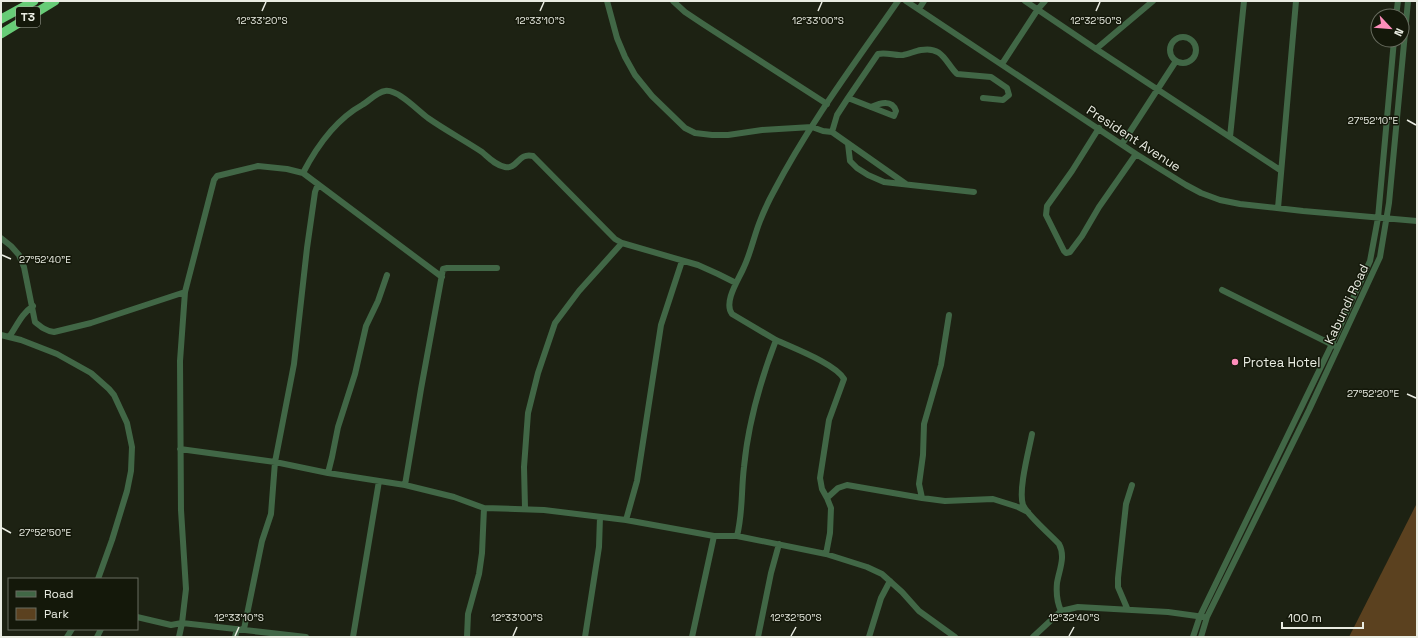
<svg xmlns="http://www.w3.org/2000/svg" width="1418" height="638" font-family="'Space Grotesk',sans-serif">
  <rect width="100%" height="100%" fill="#1d2213"/>
  <path fill="#5b411f" d="M1417,503V637H1349Z"/>
  <g fill="none" stroke-linecap="round" stroke-linejoin="round">
    <path stroke="#416746" stroke-width="6" d="M607,1L617,38L625,57L635,75L652,96L685,128L695,133L712,135H728L762,130L812,127L823,131L832,132L906,184
      M673,1L685,12L703,24L827,104
      M906,1L1136,154L1186,185L1201,193L1220,200L1240,204L1303,211L1417,221
      M1025,1L1096,49L1280,170
      M919,9L924,1
      M1396,16L1398,1
      M1170 50a13 13 0 1 1 26 0a13 13 0 1 1-26 0Z
      M1096,49L1153,1
      M1002,64L1038,9L1045,1
      M848,98L878,54C887,52 895,56 903,55C909,54 915,51 921,50C943,46 945,62 957,74L991,77L1007,88L1009,95L1003,100L983,98
      M1099,128L1072,171L1047,206L1046,215L1064,251L1066,253L1070,252L1082,236L1099,207L1136,154
      M832,132L837,115L848,98L894,116L896,111C892,99 880,103 871,107
      M1230,137L1244,1
      M848,144L850,161L857,168L868,175L884,182L974,192
      M1122,144L1176,61
      M303,173C317,146 335,120 362,105C369,101 377,92 385,91C390,90 398,94 402,97C411,103 419,111 428,118C445,130 464,140 482,152C489,158 495,165 505,167C517,170 518,152 533,156L615,239L622,243L698,265L718,274L736,283
      M1278,208L1296,1
      M1,238L11,246L19,255L24,267L35,322C41,327 46,331 54,332L91,323L185,292
      M1222,290L1335,346
      M949,315L941,365L924,424L923,455L919,484L922,498L945,501L993,499L1018,507L1028,512
      M1,335L21,340L57,354L91,373L109,389L114,395L127,423L132,447L131,471L127,491L112,540L98,579
      M9,337C17,326 21,314 33,306
      M776,340C793,348 836,364 844,379L829,420L820,478L822,489L827,498L831,508L830,533L826,554
      M1032,434C1029,450 1018,490 1023,505C1028,516 1050,534 1059,544C1066,557 1059,570 1057,583C1056,593 1057,602 1061,611
      M180,449L275,462L328,473L405,485L454,497L484,508L544,510L626,520L714,536H737L826,554L867,567L882,574L902,592L919,611L955,637
      M328,473L332,457L338,427L355,374L366,326L378,301L387,275
      M405,485L421,389L443,269L447,268H497
      M827,498L838,488L847,485L922,498
      M525,508L524,467L528,413L538,373L555,323L579,291L622,243
      M626,520L637,481L661,325L682,261
      M737,536C743,512 741,491 744,467C748,425 761,379 776,340L732,314C723,302 739,279 744,267C751,252 754,236 760,221C764,211 769,200 774,191C809,124 855,63 898,1
      M1127,608L1118,587V578L1126,504L1132,485
      M137,617L171,625L182,623L306,637
      M244,629L262,541L271,514L275,462L294,364L307,248L315,192L318,184
      M67,637L72,629
      M97,637L101,629
      M179,637L182,623L186,589L181,510L180,361L185,292L214,180L217,176L258,166L287,169L303,173L442,277
      M235,637L237,629
      M353,637L379,481
      M467,637L468,614L479,574L482,553L484,508
      M585,637L599,547L600,517
      M692,637L714,536
      M758,637L771,573L779,544
      M869,637L881,598L890,581
      M1033,637L1061,611L1078,607L1168,612L1204,617
      M1193,637L1200,616L1332,344L1370,261L1378,218L1394,40
      M1201,637L1207,617L1309,410L1380,257L1389,203L1408,1"/>
    <path stroke="#67cc77" stroke-width="9" d="M1,19L34,1
      M1,34L55,1"/>
  </g>
  <path fill="none" stroke="#e9ece2" stroke-width="1.5" d="M262,11L266,2M540,11L544,2M818,11L822,2M1096,11L1100,2M1407,120L1416,125M2,255L11,259M1407,394L1416,398M2,528L11,533M235,636L239,627M513,636L517,627M791,636L796,627M1069,636L1074,627"/>
  <circle fill="#fe8ebb" stroke="#14180a" stroke-width="1.5" cx="1235" cy="362" r="4"/>
  <g text-anchor="middle" stroke-width="3" stroke-linejoin="round" paint-order="stroke">
    <rect fill="#14180a" stroke="#a9aca1" stroke-width="1" x="16" y="7" width="24" height="20" rx="3"/>
    <g font-size="12" font-weight="bold" fill="#e9ece2">
      <text x="28" y="21">T3</text>
    </g>
    <g font-size="13" fill="#e9ece2" stroke="#14180a">
      <text transform="translate(1134 138) rotate(33)" y="5">President Avenue</text>
      <text transform="translate(1346 304) rotate(-65)" y="5">Kabundi Road</text>
    </g>
    <g font-size="13" fill="#e9ece2" stroke="#14180a" text-anchor="start">
      <text x="1243" y="367">Protea Hotel</text>
    </g>
  </g>
  <g font-size="10" text-anchor="middle" fill="#e9ece2" stroke="#14180a" stroke-width="3" stroke-linejoin="round" paint-order="stroke">
    <text x="262" y="24">12°33'20"S</text>
    <text x="540" y="24">12°33'10"S</text>
    <text x="818" y="24">12°33'00"S</text>
    <text x="1096" y="24">12°32'50"S</text>
    <text x="1373" y="124">27°52'10"E</text>
    <text x="45" y="263">27°52'40"E</text>
    <text x="1373" y="397">27°52'20"E</text>
    <text x="45" y="536">27°52'50"E</text>
    <text x="239" y="621">12°33'10"S</text>
    <text x="517" y="621">12°33'00"S</text>
    <text x="796" y="621">12°32'50"S</text>
    <text x="1074" y="621">12°32'40"S</text>
  </g>
  <rect width="1418" height="638" fill="none" stroke="#e9ece2" stroke-width="4"/>
  <rect x="8" y="578" width="130" height="52" fill="#14180a" stroke="#696d60"/>
  <rect x="16" y="591" width="20" height="6" fill="#416746" stroke="#696d60"/>
  <text x="44" y="598" font-size="12" fill="#e9ece2">Road</text>
  <rect x="16" y="608" width="20" height="12" fill="#5b411f" stroke="#696d60"/>
  <text x="44" y="618" font-size="12" fill="#e9ece2">Park</text>
  <g transform="translate(1390 28) rotate(116)"><circle r="19" fill="#14180a" stroke="#696d60"/>
  <path d="M0-3L7 15L0 10L-7 15Z" fill="#fe8ebb"/>
  <text y="-6" font-size="11" font-weight="bold" text-anchor="middle" fill="#e9ece2">N</text>
  </g>
  <path d="M1282 622v6h81v-6" fill="none" stroke="#e9ece2" stroke-width="2"/>
  <text x="1288" y="622" font-size="12" fill="#e9ece2" stroke="#14180a" stroke-width="3" paint-order="stroke">100 m</text>
</svg>
